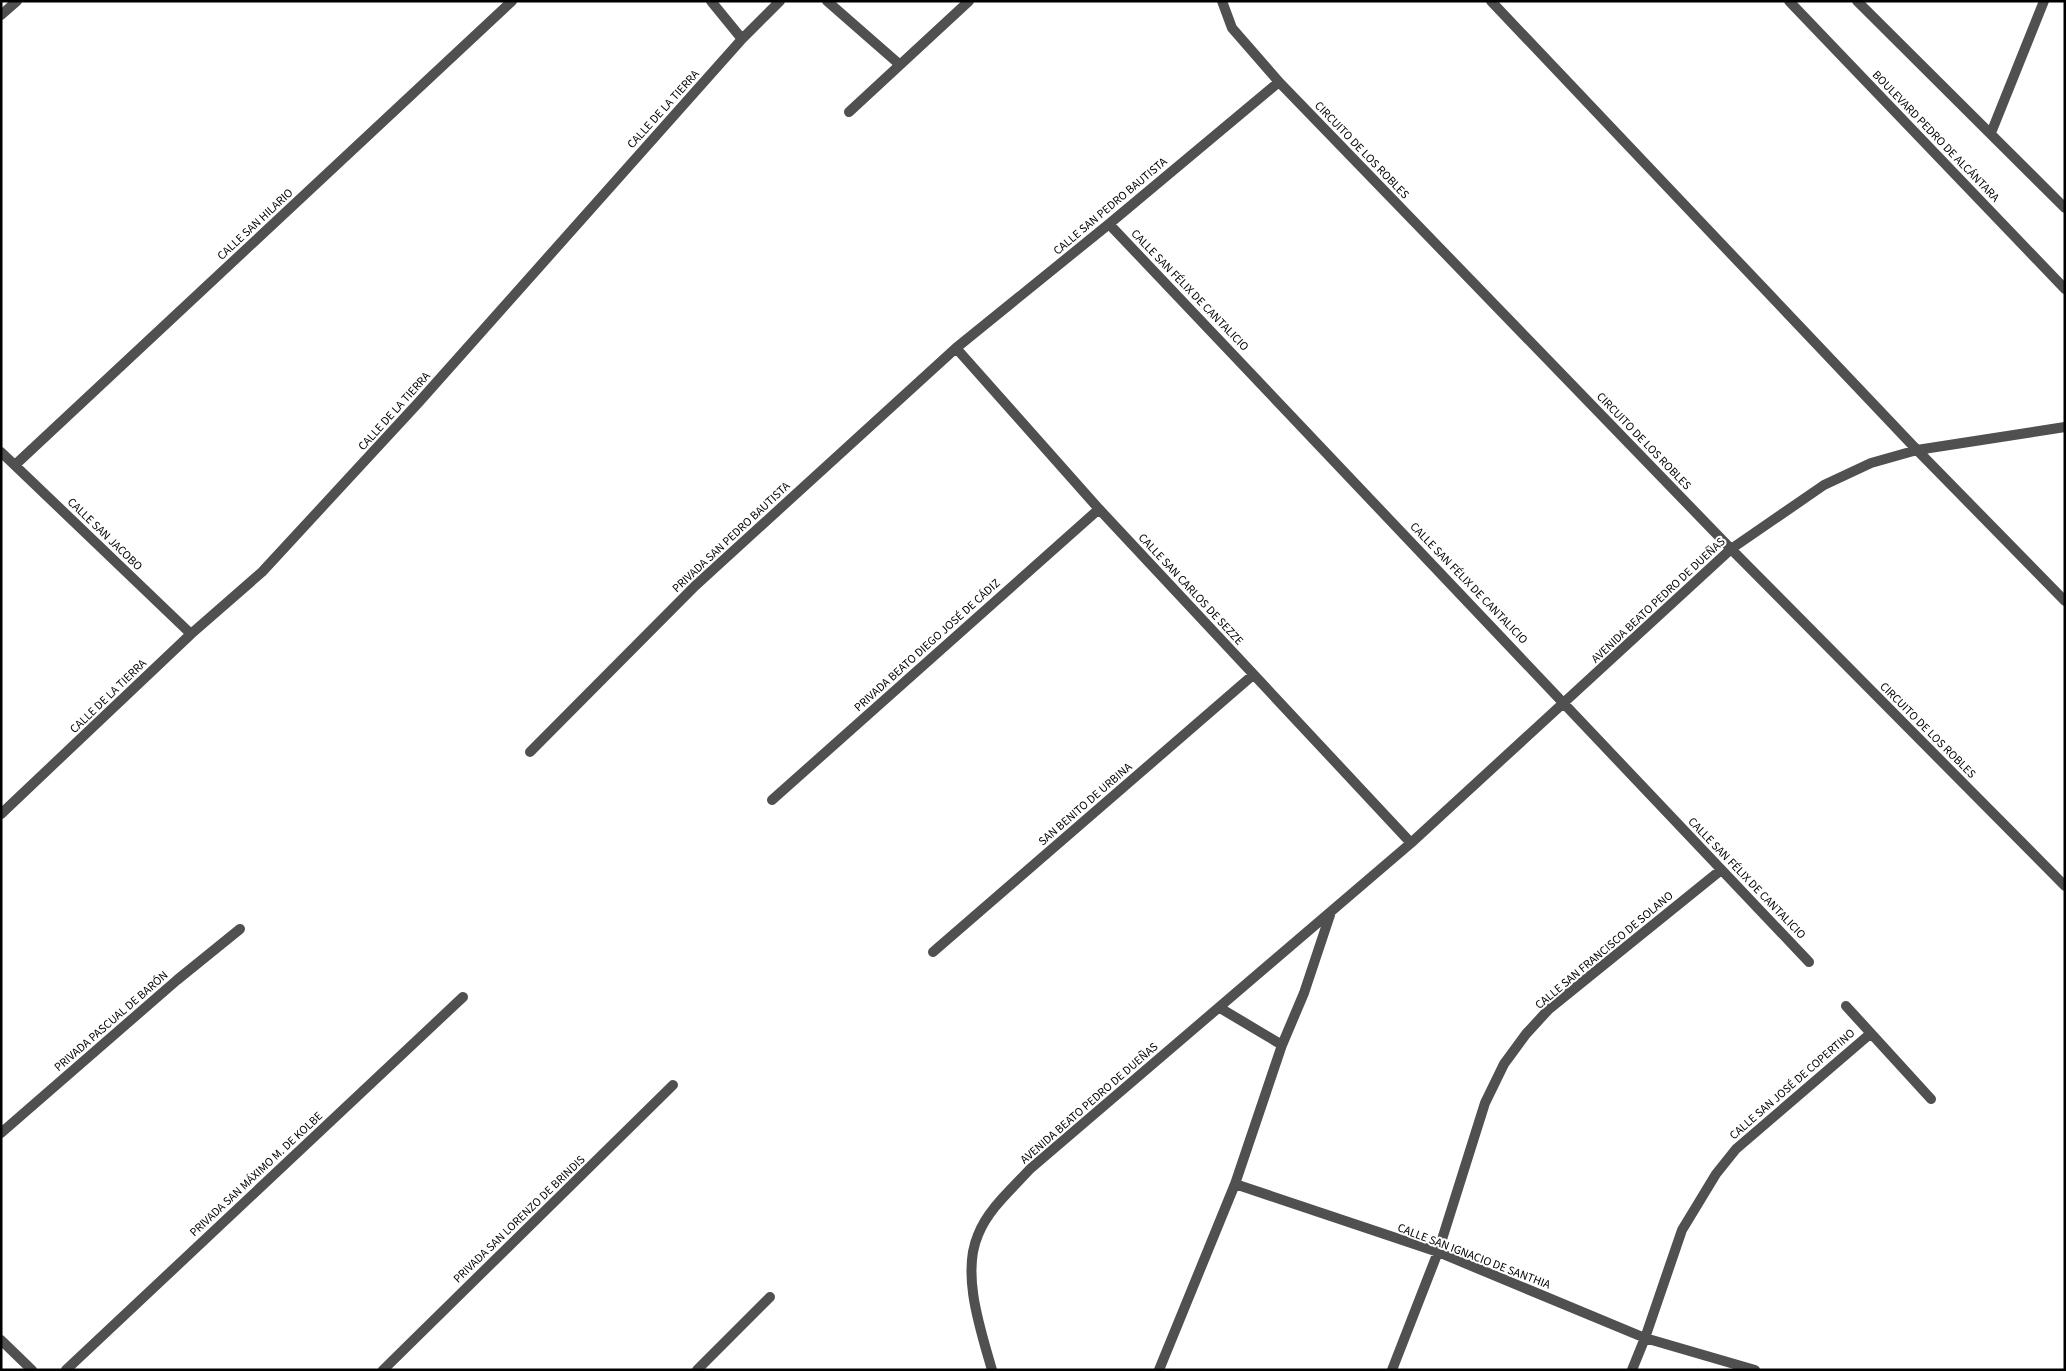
<svg xmlns="http://www.w3.org/2000/svg" width="2066" height="1371" font-family="'Source Sans 3',sans-serif">
  <rect width="100%" height="100%" fill="#fff"/>
  <g fill="none" stroke-linecap="round" stroke-linejoin="round">
    <path stroke="#505050" stroke-width="10" d="M711,1L742,39
      M827,1L899,64
      M1222,1L1232,28L1279,82L1731,549L2065,886
      M1491,1L1917,450L2065,601
      M1789,1L2065,289
      M1857,1L2065,208
      M1,15L17,1
      M849,112L969,1
      M1991,133L2044,1
      M1109,224L1809,962
      M956,348L1099,509L1411,843
      M1,452L191,634
      M15,465L512,1
      M530,752L695,586L956,348L1109,224L1279,82
      M772,800L1099,509
      M1,814L191,634L262,572L419,402L742,39L780,1
      M933,952L1253,675
      M1846,1006L1931,1099
      M1220,1008L1282,1045
      M1,1133L177,980L240,929
      M1235,1184L1438,1252L1645,1338L1755,1370
      M1,1340L32,1370
      M66,1370L463,997
      M383,1370L673,1085
      M697,1370L770,1297
      M992,1370C981,1331 961,1274 978,1235C988,1209 1012,1189 1030,1169L1411,843L1731,549L1824,485L1871,463L1917,450L2065,427
      M1159,1370L1235,1184L1282,1045L1304,993L1331,912
      M1392,1370L1438,1252L1485,1103L1504,1064L1526,1034L1549,1009L1721,870
      M1632,1370L1645,1338L1682,1230L1716,1174L1736,1149L1870,1034"/>
  </g>
  <g text-anchor="middle" stroke-width="4" stroke-linejoin="round" paint-order="stroke">
    <g font-size="12" fill="#000" stroke="#fff">
      <text transform="translate(663 109) rotate(-48)" y="4">CALLE DE LA TIERRA</text>
      <text transform="translate(1936 136) rotate(46)" y="4">BOULEVARD PEDRO DE ALCÁNTARA</text>
      <text transform="translate(1362 150) rotate(46)" y="4">CIRCUITO DE LOS ROBLES</text>
      <text transform="translate(1110 206) rotate(-40)" y="4">CALLE SAN PEDRO BAUTISTA</text>
      <text transform="translate(255 224) rotate(-43)" y="4">CALLE SAN HILARIO</text>
      <text transform="translate(1190 290) rotate(46)" y="4">CALLE SAN FÉLIX DE CANTALICIO</text>
      <text transform="translate(394 411) rotate(-48)" y="4">CALLE DE LA TIERRA</text>
      <text transform="translate(1644 441) rotate(46)" y="4">CIRCUITO DE LOS ROBLES</text>
      <text transform="translate(105 534) rotate(44)" y="4">CALLE SAN JACOBO</text>
      <text transform="translate(731 537) rotate(-43)" y="4">PRIVADA SAN PEDRO BAUTISTA</text>
      <text transform="translate(1469 583) rotate(46)" y="4">CALLE SAN FÉLIX DE CANTALICIO</text>
      <text transform="translate(1191 589) rotate(47)" y="4">CALLE SAN CARLOS DE SEZZE</text>
      <text transform="translate(1658 600) rotate(-43)" y="4">AVENIDA BEATO PEDRO DE DUEÑAS</text>
      <text transform="translate(927 645) rotate(-42)" y="4">PRIVADA BEATO DIEGO JOSÉ DE CÁDIZ</text>
      <text transform="translate(108 696) rotate(-44)" y="4">CALLE DE LA TIERRA</text>
      <text transform="translate(1928 730) rotate(45)" y="4">CIRCUITO DE LOS ROBLES</text>
      <text transform="translate(1085 804) rotate(-41)" y="4">SAN BENITO DE URBINA</text>
      <text transform="translate(1747 878) rotate(46)" y="4">CALLE SAN FÉLIX DE CANTALICIO</text>
      <text transform="translate(1604 950) rotate(-40)" y="4">CALLE SAN FRANCISCO DE SOLANO</text>
      <text transform="translate(111 1021) rotate(-41)" y="4">PRIVADA PASCUAL DE BARÓN</text>
      <text transform="translate(1792 1084) rotate(-41)" y="4">CALLE SAN JOSÉ DE COPERTINO</text>
      <text transform="translate(1089 1103) rotate(-41)" y="4">AVENIDA BEATO PEDRO DE DUEÑAS</text>
      <text transform="translate(256 1174) rotate(-43)" y="4">PRIVADA SAN MÁXIMO M. DE KOLBE</text>
      <text transform="translate(519 1219) rotate(-44)" y="4">PRIVADA SAN LORENZO DE BRINDIS</text>
      <text transform="translate(1474 1256) rotate(21)" y="4">CALLE SAN IGNACIO DE SANTHIA</text>
    </g>
  </g>
  <rect width="2066" height="1371" fill="none" stroke="#000000" stroke-width="5"/>
</svg>
